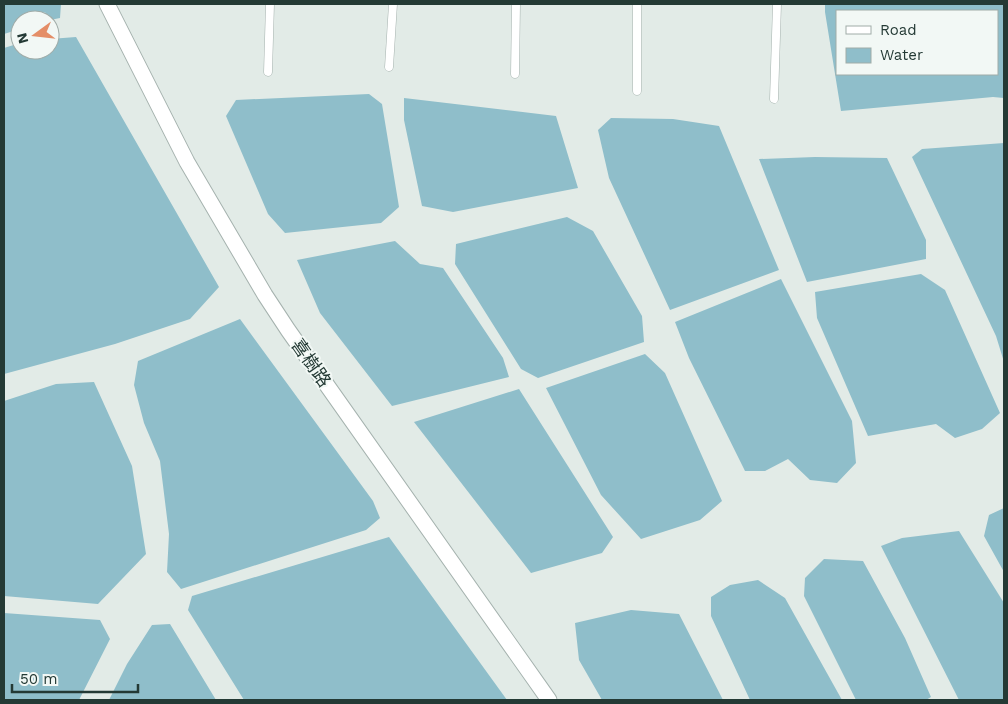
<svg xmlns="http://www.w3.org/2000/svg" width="1008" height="704" font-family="'Work Sans','Noto Sans TC',sans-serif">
  <rect width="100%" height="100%" fill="#e2ebe7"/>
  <path fill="#8fbeca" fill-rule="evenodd" d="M4,4H61L60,18L50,20H20V29L4,34Z
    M825,4H1004V98L993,97L841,111L825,12ZM837,11H997V74H837Z
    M76,37L219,287L190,319L115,344L4,374V48L20,43V50H50V39Z
    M369,94L382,104L399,207L381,223L285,233L268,214L226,116L236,100Z
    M404,98L556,116L578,188L453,212L422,206L404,120Z
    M611,118L673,119L719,126L779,270L670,310L609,178L598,130Z
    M1004,143V362L996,336L912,157L922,149Z
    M815,157L887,158L926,240V259L807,282L759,159Z
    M567,217L593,231L642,316L644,342L538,378L521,369L455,264L456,244Z
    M395,241L420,264L443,268L503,358L509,377L392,406L320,313L297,260Z
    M921,274L945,290L1000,413L982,429L955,438L936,424L868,436L817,318L815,292Z
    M781,279L852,421L856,463L837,483L810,480L788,459L765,471H745L689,358L675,322Z
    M240,319L373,501L380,518L366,530L181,589L167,572L169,534L160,461L144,423L134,385L138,361Z
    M645,354L665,373L722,501L700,520L641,539L601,495L546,388Z
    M94,382L132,466L146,554L98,604L4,596V401L56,384Z
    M519,389L613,537L602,553L531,573L414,422Z
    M1004,508V572L984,536L989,515Z
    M959,531L1004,603V700H959L881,546L902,538Z
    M389,537L507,700H244L188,610L192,596Z
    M824,559L863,561L905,638L931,697L926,700H856L804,596L805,578Z
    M758,580L785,598L842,700H750L711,616V597L730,585Z
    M631,610L679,614L723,700H602L579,660L575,623Z
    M4,613L100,620L110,639L79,700H4Z
    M170,624L216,700H109L127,664L152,625Z"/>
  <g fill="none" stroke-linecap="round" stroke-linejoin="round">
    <defs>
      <path id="service" d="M389,67L393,4
        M268,72L270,4
        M515,74L516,4
        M637,91V4
        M774,99L777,4"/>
      <path id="tertiary" d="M107,4L187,162L265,295L288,330L549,700"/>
    </defs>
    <use href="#service" stroke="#a5b2ae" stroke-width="9"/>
    <use href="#tertiary" stroke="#a5b2ae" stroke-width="17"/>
    <use href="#service" stroke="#fff" stroke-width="8"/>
    <use href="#tertiary" stroke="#fff" stroke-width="15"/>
  </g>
  <g text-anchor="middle" stroke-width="4" stroke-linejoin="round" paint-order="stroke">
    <g font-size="18" fill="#243a35" stroke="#f2f8f5">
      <text transform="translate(311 363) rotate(55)" y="6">喜樹路</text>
    </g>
  </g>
  <rect width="1008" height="704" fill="none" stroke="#243a35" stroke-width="10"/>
  <rect x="836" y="10" width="162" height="65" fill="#f2f8f5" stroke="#a0aca8"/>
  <rect x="846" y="26" width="25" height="8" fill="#ffffff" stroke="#a0aca8"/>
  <text x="880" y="35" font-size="15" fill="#243a35">Road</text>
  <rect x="846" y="48" width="25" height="15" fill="#8fbeca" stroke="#a0aca8"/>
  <text x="880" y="60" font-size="15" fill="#243a35">Water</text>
  <g transform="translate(35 35) rotate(255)"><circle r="24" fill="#f2f8f5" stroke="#a0aca8"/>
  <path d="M0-4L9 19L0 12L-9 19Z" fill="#e48e67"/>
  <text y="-8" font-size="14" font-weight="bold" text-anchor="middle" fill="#243a35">N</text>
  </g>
  <path d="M12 684v8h126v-8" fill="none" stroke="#243a35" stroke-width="2.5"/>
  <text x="20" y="684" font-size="15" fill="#243a35" stroke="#f2f8f5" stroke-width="4" paint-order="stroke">50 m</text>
</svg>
